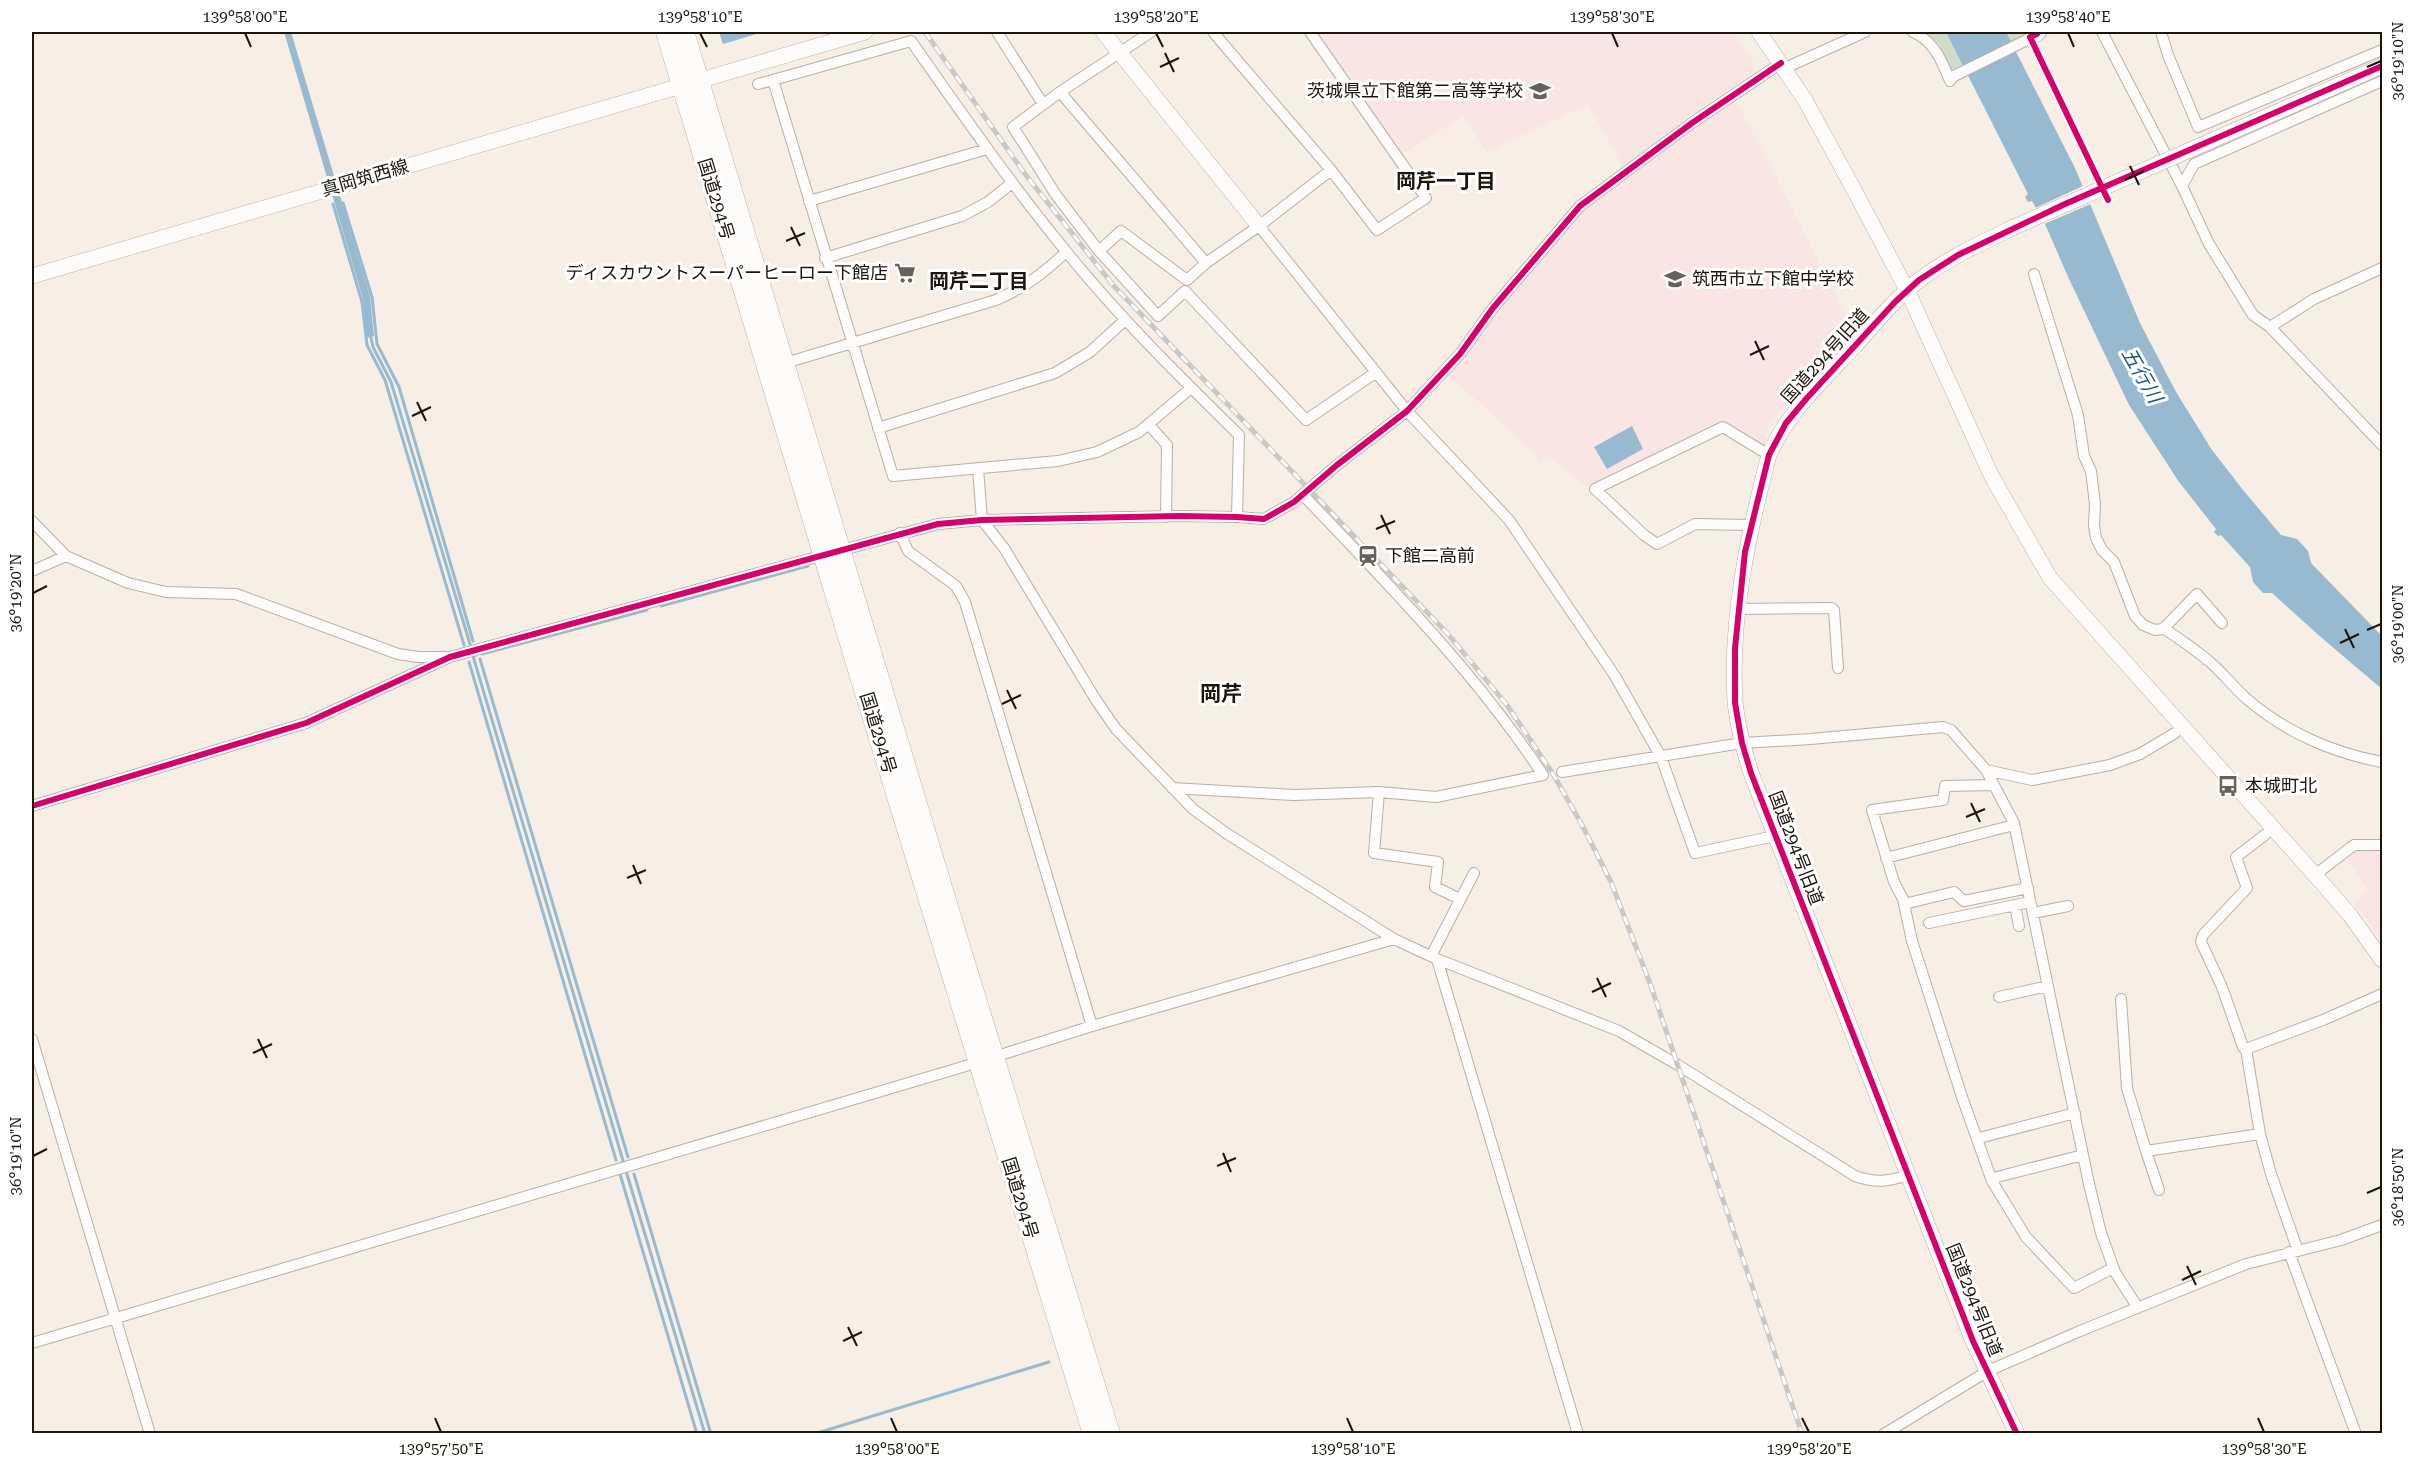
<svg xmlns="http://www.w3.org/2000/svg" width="2414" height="1465" font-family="'Roboto Serif','Noto Sans JP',serif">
  <rect width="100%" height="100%" fill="#f7eee5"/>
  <path fill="#f9e6e4" d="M1311,32H1733L1755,64L1751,79L1623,167L1588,104L1487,153L1464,116L1392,160Z
    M1736,100L1852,326L1779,412L1768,428L1764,445L1726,422L1587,486L1547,456L1539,462L1535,454L1450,376H1445L1497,311L1582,210L1624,177Z
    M2382,848V940L2355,904L2368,890L2345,855L2356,849Z"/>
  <path fill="#d0dcc5" d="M1925,32H2023L2025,36L1957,70L1950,69L1939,44Z"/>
  <path fill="#98bad0" d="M284,32H291L370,296L374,336L367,338L363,299Z
    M719,32H763L723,44Z
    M1946,32H2006L2075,168L2140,323L2176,392L2212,450L2243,490L2281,535L2297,539L2308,551L2311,563L2382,636V689L2323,639L2272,593H2263L2253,582L2250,567L2221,535L2218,536L2214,532L2216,529L2179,482L2129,405L2069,279L2045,224L2032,201L2028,202L2025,197L2028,194Z
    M1632,426L1643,449L1607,469L1594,447Z"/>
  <path fill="#f7eee5" d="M2085,185L2093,203L2042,225L2033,209Z"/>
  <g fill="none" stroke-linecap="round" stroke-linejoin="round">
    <path stroke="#98bad0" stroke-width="3" d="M343,203L372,297L377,344L399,387L473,641
      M333,204L362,302L367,345L385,380L464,645
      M370,333L373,347L391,382L470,644
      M661,606L808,566
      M482,654L647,610
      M476,655L473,656L624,1164
      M480,659L628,1157
      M469,662L616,1160
      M626,1171L705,1434
      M620,1174L697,1434
      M634,1174L711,1434
      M814,1434L1049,1362"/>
    <defs>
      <path id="street" d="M997,32L1043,104
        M1151,32L1060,92L1013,127L1056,195L1099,251L1158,316L1185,291L1306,420L1375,373
        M1213,32L1331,170
        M1913,32C1934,41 1942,61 1950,81L1954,76L2041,33
        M2102,32L2182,186
        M2161,32L2168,55L2198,127L2382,50
        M1785,68L1865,32
        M2382,81L2194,164L2182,186L2209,244L2253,315L2270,327L2382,445
        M758,84L773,80
        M1060,92L1206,263L1259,226L1331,170L1377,230L1426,198L1310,32
        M809,201L987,149
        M1259,226L1407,411L1509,520L1615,676L1661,757L1695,853L1775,836
        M1099,251L1121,231L1187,280L1206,263
        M825,258L962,216L988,202L1012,183
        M2034,274L2078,415L2084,456L2091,471L2095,504L2094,525L2096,538L2102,550L2114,562L2135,616L2143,625L2155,630L2163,629L2197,594L2222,623
        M2270,327L2314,299L2382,268
        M782,364L996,300C1024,288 1044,273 1066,252
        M1191,388L1139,432L1097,452L1058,461L893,476L773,80L911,41C961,112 1010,183 1065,250C1118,316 1179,376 1239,435L1237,517
        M1149,425L1167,445L1166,517
        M878,428L1055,373L1090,352L1125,320
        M978,468L982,520L1004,548L1096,700L1116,729L1193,809L1226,833L1394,939L1437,959L1619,1031L1678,1065L1855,1176C1875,1183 1887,1182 1908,1175
        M32,521L66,556L128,583L166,592L236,594L398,654L418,657H447
        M1751,525L1695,524L1657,544L1644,535L1595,489L1723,427L1769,455
        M900,533L908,551L956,586L965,602L1092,1026
        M32,571L66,556
        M1739,609L1831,608L1834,610L1838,668
        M2163,628C2180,639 2196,650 2211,663C2224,674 2234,688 2247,699C2285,732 2333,753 2382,762
        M1986,770L2032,780L2110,765L2140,754L2175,733
        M1562,772L1742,743L1811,739L1943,727L1951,730L1986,770L2014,823L2089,1184L2101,1233L2115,1272L2138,1308
        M1994,785L1945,786L1943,800L1872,810L1894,882L1903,899L1912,941L1962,1097L1992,1181L2026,1237L2074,1288L2113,1268
        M1172,788L1294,795L1379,792L1436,797L1543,775C1475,672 1388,584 1303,495
        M1379,792L1374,853L1438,862L1435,887L1460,899
        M32,806L306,723L450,657L938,524L982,520L1180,516L1237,517L1264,519L1294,502L1337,465L1407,411L1460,354L1493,308L1580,206L1692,123L1781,63
        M1886,858L2014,825
        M2315,875L2354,845H2382
        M1904,904L1954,892L1964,901L2028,888
        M2015,905L2019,926
        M2033,913L2068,906
        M1929,923L2030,902
        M1431,956L1474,873
        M1437,959L1578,1434
        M1999,997L2048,986
        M2121,999L2127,1088L2146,1151
        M32,1039L150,1434
        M2247,1052L2243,1047L2222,987L2201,942L2203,935L2247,888L2236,857L2266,834
        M1983,1137L2075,1113
        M1997,1177L2083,1155
        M2159,1190L2146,1151L2260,1134
        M2298,1251L2271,1174L2260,1134L2246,1049L2323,1020L2382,994
        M2289,1252L2356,1434
        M32,1343L959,1068L1092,1026L1394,939
        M1884,1434L1988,1371L2080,1331L2246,1264L2341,1240L2382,1225"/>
      <path id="secondary" d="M1103,32L1259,226
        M1759,32L1805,100L1853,188L1907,290L1992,477L2050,578L2315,875L2350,915L2382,960
        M2035,32L2037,34
        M2215,139L2382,66
        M2014,227C1983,242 1950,257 1922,278C1896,297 1875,323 1854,347C1823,380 1787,413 1769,455C1748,535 1730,618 1735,701C1737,725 1744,750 1751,773L1973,1341L2017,1434
        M32,276L865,32"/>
      <path id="highway" d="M666,32L853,653L1093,1434
        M684,32L960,947L1110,1434"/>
    </defs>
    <use href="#street" stroke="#b8b0a7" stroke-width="12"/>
    <use href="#secondary" stroke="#b8b0a7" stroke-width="16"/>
    <use href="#highway" stroke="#b8b0a7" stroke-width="21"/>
    <use href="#street" stroke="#fefcfb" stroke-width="10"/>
    <use href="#secondary" stroke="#fefcfb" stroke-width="15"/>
    <use href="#highway" stroke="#fefcfb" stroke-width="20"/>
    <defs>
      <path id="rail" d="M925,32L1025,174L1113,285L1447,633L1507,705L1553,774L1582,825L1611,882L1651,986L1802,1434"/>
    </defs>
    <use href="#rail" stroke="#cac8c5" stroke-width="5"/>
    <use href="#rail" stroke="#fff" stroke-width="3" stroke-dasharray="9" stroke-linecap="butt"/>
    <defs>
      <path id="secondary-bridge" d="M2014,227L2215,139"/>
    </defs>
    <use href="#secondary-bridge" stroke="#b8b0a7" stroke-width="16" stroke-linecap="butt"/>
    <use href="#secondary-bridge" stroke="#fefcfb" stroke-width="15"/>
    <defs>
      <path id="cycleway" d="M2035,32L2037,34L2030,37L2108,200
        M32,806L306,723L450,657L938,524L982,520L1180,516L1237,517L1264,519L1294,502L1337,465L1407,411L1460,354L1493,308L1580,206L1692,123L1781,63
        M2017,1434L1973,1341L1751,773L1742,743L1735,703V648L1745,552L1769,455L1786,423L1807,398L1895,302L1919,280L1958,255L2065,204L2382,66"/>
    </defs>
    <use href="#cycleway" stroke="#fff" stroke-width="10"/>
    <use href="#cycleway" stroke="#d6006c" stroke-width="6"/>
  </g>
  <path fill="none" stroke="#1d140a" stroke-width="2" d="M245,33L251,47M700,33L707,47M1156,33L1163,47M1612,33L1618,47M2068,33L2074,47M1165,53L1174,72M1160,67L1179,58M2367,67L2381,61M2130,166L2139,185M2125,180L2144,171M791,227L800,246M786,241L805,233M1755,341L1764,360M1750,355L1769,346M417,402L426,421M412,416L431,407M1381,515L1390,534M1376,529L1395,521M33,593L47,586M2345,629L2354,648M2367,630L2381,624M2340,643L2359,634M1007,690L1016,709M1002,704L1021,695M1971,803L1980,822M1966,817L1985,809M633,865L641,884M627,878L646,870M1597,978L1606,997M1592,992L1611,983M258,1039L267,1058M253,1053L272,1044M1223,1153L1231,1172M33,1156L47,1149M1217,1166L1236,1158M2367,1193L2381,1187M2187,1266L2196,1285M2182,1280L2201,1271M848,1327L857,1346M843,1341L862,1332M435,1418L441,1432M891,1418L897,1432M1347,1418L1353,1432M1802,1418L1809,1432M2258,1418L2264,1432"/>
  <defs>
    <symbol id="school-bare" viewBox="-9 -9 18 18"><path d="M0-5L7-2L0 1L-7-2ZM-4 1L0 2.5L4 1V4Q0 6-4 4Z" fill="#696057" stroke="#fff" stroke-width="2.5" paint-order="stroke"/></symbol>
    <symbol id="supermarket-bare" viewBox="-9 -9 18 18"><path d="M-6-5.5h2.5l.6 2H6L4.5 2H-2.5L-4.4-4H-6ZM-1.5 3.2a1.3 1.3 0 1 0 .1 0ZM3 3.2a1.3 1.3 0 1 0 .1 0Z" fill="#696057" stroke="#fff" stroke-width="2.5" paint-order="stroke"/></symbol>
    <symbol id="station-bare" viewBox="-9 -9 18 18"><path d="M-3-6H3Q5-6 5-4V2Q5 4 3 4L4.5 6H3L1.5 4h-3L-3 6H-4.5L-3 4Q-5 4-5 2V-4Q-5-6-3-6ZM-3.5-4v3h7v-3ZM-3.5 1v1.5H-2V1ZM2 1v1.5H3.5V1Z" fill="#696057" stroke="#fff" stroke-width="2.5" paint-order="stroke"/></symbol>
    <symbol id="bus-bare" viewBox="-9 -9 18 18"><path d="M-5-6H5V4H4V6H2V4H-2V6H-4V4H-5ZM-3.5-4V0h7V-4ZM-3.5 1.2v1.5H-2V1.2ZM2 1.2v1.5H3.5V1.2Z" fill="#696057" stroke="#fff" stroke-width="2.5" paint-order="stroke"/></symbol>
  </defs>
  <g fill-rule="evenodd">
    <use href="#school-bare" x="1525" y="76" width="30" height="30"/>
    <use href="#supermarket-bare" x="890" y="258" width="30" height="30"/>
    <use href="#school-bare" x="1660" y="264" width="30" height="30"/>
    <use href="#station-bare" x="1353" y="541" width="30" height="30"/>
    <use href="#bus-bare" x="2213" y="771" width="30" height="30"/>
  </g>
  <g text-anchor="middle" stroke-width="6" stroke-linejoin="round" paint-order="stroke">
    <g font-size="18" fill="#1d140a" stroke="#fff" text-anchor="start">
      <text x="1523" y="97" text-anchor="end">茨城県立下館第二高等学校</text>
      <text x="888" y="279" text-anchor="end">ディスカウントスーパーヒーロー下館店</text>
      <text x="1692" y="285">筑西市立下館中学校</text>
      <text x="1385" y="562">下館二高前</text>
      <text x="2245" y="792">本城町北</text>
    </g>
    <g font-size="18" fill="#1d140a" stroke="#fff">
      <text transform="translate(365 178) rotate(-16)" y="6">真岡筑西線</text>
      <text transform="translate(716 199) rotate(73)" y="6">国道294号</text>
      <text transform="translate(1825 356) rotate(-48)" y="6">国道294号旧道</text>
      <text transform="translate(878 733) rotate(73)" y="6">国道294号</text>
      <text transform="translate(1796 848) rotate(69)" y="6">国道294号旧道</text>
      <text transform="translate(1020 1198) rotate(73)" y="6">国道294号</text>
      <text transform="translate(1974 1300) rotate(68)" y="6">国道294号旧道</text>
    </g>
    <g font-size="20" font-weight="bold" fill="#1d140a" stroke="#fff">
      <text x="1446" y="188">岡芹一丁目</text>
      <text x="979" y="288">岡芹二丁目</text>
    </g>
    <g font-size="20" font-style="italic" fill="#1f5c80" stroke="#fff">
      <text transform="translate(2142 375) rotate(60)" y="7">五行川</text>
    </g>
    <g font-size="21" font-weight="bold" fill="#1d140a" stroke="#fff">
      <text x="1221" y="701">岡芹</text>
    </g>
  </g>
  <rect width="2414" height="1465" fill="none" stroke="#ffffff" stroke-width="66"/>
  <rect x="33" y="33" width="2348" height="1399" fill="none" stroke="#1d140a" stroke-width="2"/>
  <g font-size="15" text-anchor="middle" fill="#1d140a">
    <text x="245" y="22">139°58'00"E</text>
    <text x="700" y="22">139°58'10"E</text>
    <text x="1156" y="22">139°58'20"E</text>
    <text x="1612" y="22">139°58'30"E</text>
    <text x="2068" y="22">139°58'40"E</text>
    <text transform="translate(2398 61) rotate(-90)" y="5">36°19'10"N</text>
    <text transform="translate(16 593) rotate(-90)" y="5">36°19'20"N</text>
    <text transform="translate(2398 624) rotate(-90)" y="5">36°19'00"N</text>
    <text transform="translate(16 1156) rotate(-90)" y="5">36°19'10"N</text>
    <text transform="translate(2398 1187) rotate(-90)" y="5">36°18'50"N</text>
    <text x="441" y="1454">139°57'50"E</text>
    <text x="897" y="1454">139°58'00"E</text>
    <text x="1353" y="1454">139°58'10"E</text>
    <text x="1809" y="1454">139°58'20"E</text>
    <text x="2264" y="1454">139°58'30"E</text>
  </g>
</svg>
